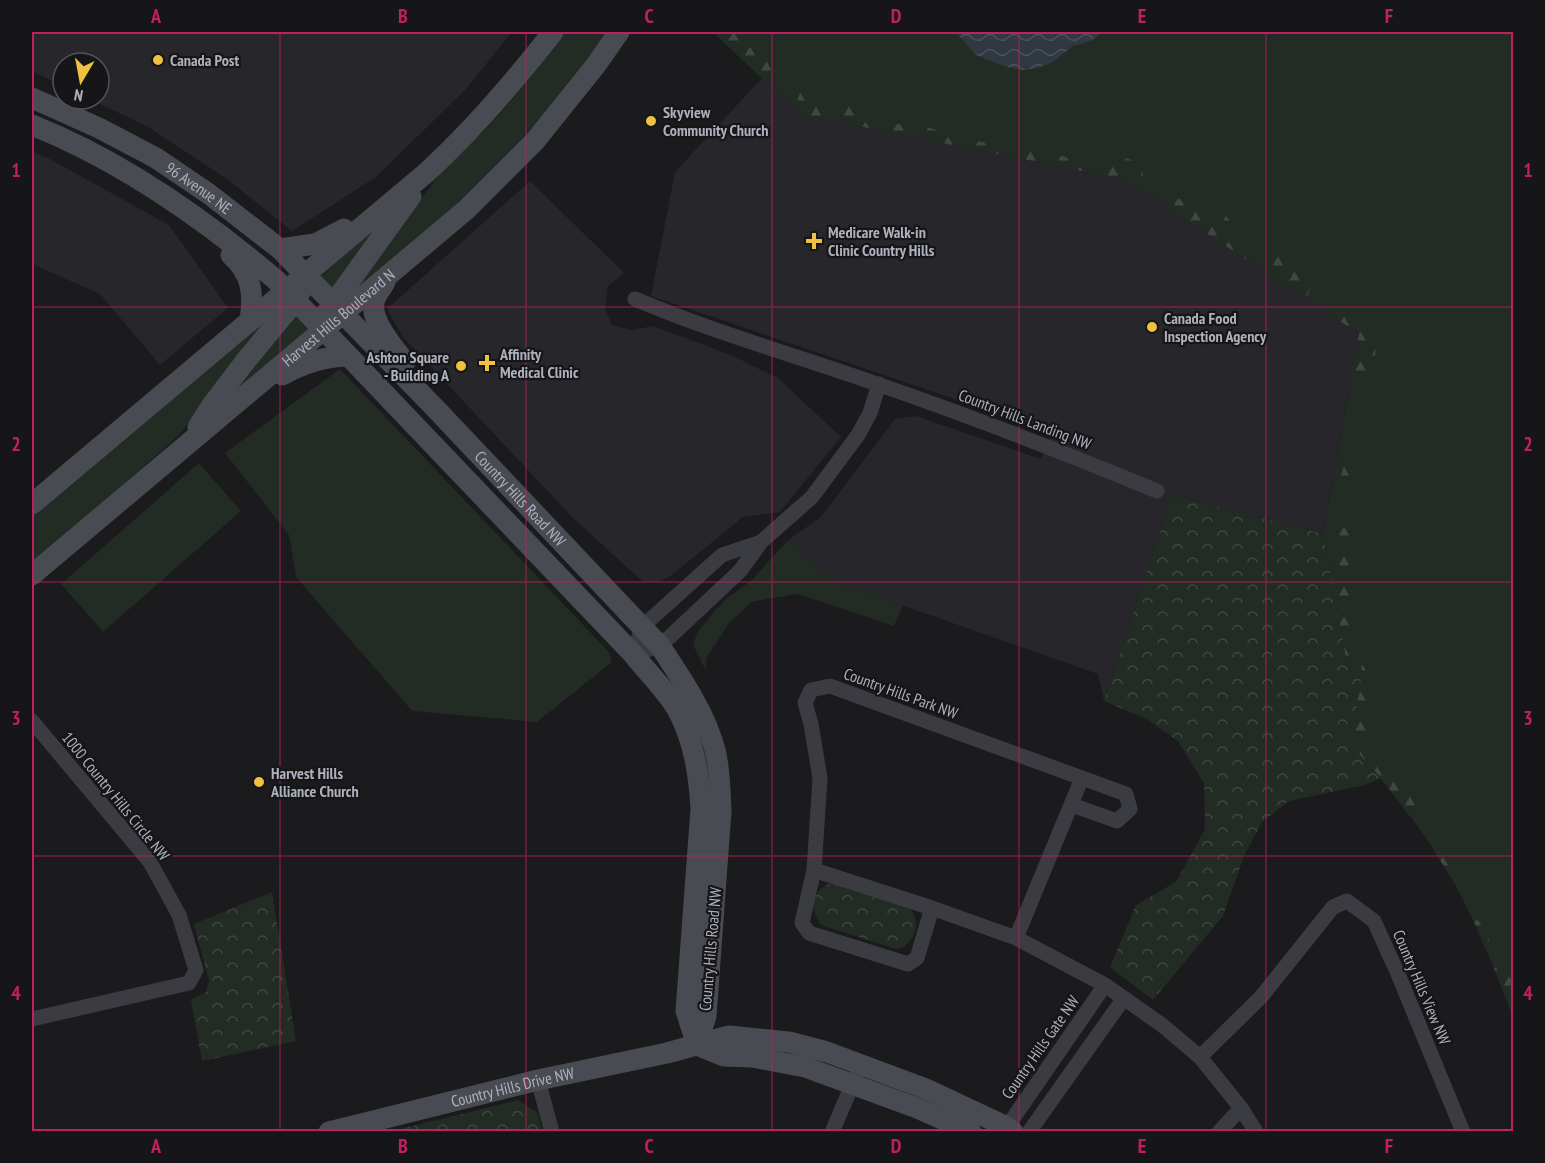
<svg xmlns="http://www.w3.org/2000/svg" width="1545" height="1163" font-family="'PT Sans Narrow',sans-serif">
  <defs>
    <pattern id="forest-firs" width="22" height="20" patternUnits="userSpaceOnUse" patternTransform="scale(1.5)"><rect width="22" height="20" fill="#222b24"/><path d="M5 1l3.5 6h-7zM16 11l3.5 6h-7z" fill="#3f4742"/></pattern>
    <pattern id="park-crowns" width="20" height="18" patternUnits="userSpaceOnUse" patternTransform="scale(1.5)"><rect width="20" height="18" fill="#222b24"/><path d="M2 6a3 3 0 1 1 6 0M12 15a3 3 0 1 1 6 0" fill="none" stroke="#3f4742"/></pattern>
    <pattern id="water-waves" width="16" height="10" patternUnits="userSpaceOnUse" patternTransform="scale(1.5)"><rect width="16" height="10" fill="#303841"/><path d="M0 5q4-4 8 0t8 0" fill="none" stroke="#4b525a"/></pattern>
  </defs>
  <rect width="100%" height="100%" fill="#1b1a1d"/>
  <path fill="#27262a" d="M32,32H512L465,90L376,177L292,231L227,179L148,127L90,99H99V63H63V86L32,71Z
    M762,78L799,114L1126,180L1359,334L1323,534L1175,495L1169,505L1104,701L1098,674L833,581L788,540L821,517L895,419L916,416L1041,459L1052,432L651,296L675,172Z
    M32,152L48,158L169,225L228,308L160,365L100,294L32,264Z
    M530,181L624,273L608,286L605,309L612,325L632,330L653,326L731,355L778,378L841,437L780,512L743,517L673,574L660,582H643L572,517L403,337L389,313L388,308Z"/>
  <path fill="#222b24" d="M565,32H613L574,86L471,199L362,287L353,289L445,167L484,131L523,87Z
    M713,32H1513V1017C1500,983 1487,949 1471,916C1441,852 1398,796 1350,745L1348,669L1323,534L1359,334L1126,180L799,114Z
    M378,224L335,292L320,277Z
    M297,311L313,329L238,394L232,393Z
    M260,325L263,326L179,435L32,566V516Z
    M340,369L609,652L612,662L537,722L412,711L296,577L289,535L225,453Z
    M199,463L241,511L103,632L61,584Z
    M788,540L833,581L903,605L894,626L798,594L766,599L752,602L729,623L706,659V671L693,645L697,633L713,613L728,597L751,581Z"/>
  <path fill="url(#forest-firs)" d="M713,32H741L738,43C749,53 759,42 770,49L771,71L781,88L777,92Z
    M806,91L818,97L824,108L848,104L864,106L884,119L895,124L923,126L975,141L1034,149L1098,165L1110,153L1137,162L1142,166L1144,183L1174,198L1220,208L1238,231L1235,243C1247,251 1260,259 1274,252C1290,261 1304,270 1311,287L1306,299L1126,180L799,114L794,109L800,93Z
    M1344,306C1358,311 1368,327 1377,339C1373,368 1377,373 1349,386L1359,334L1335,318L1338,310Z
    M1345,463L1352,467C1355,480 1355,486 1345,495H1341C1339,484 1341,473 1345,463Z
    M1343,525L1350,529L1349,596L1356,651L1346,660L1331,578L1337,542Z
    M1361,665L1366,666L1374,691L1370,723L1372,746L1383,768L1410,783L1416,791L1414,811L1410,817L1381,778L1351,745L1362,672Z
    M1445,844C1452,854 1456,863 1448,873L1434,851Z
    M1481,917C1489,925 1491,942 1487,953L1474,922Z
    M1503,960C1512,970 1514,981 1513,994L1506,999L1494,969Z"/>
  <path fill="url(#park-crowns)" d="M1175,495L1323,534L1348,669L1362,672L1351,745L1381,778L1365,785L1289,801L1262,822L1244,856L1223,916L1153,1000L1110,967L1136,905L1176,882L1205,829L1204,783L1178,741L1146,719L1104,701L1169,505Z
    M831,883L909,907C921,920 917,940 901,948H893L824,926C807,914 812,889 831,883Z
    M272,892L296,1041L202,1061L191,1000L206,992L209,981L194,924Z
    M518,1100L538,1113L542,1131H392Z"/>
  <path fill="url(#water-waves)" d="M956,32H1103L1091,41L1073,46L1053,62L1038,68L1023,70L1007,67L976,55Z"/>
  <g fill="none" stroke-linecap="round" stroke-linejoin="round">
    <path stroke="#3b3c42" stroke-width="15" d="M635,299C715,333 798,356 880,385C973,417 1065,453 1157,491
      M633,654L660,646L740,571L761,542L812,497L858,435L870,413L879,384
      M633,654L642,627L722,555L761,542
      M32,721L150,862L179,915L196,970L189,983L32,1019
      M1072,805L1117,821L1130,809L1126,794L1082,778
      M814,870L932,908L1016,938L1105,985L1162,1025L1200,1057L1241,1108L1256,1132
      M932,908L917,958L908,964L809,933L802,923L814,870L820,778L811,724L805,703L811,690L830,686L1082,778L1016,938
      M1200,1057L1261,997L1333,907L1347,901L1374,921L1398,974L1463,1132
      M538,1080L552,1132
      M832,1132L856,1076
      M1006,1132L1007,1127L1105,985
      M1029,1132L1124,998
      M1219,1132L1241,1108"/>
    <g stroke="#494b52" stroke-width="21">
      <path id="s1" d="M32,98L99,128L156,158L209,194L280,249L434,407L660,646C681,678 705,712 715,750C720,769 720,791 721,811L706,1016L697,1045"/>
      <path d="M32,125C122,161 202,217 276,280L633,654C647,672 666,690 677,709C694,740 699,774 701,809L686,1011L697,1045"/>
      <path d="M280,249L315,244L344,229"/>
      <path d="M231,255C252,273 254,295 250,320"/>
      <path d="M385,282C382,288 377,293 375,299C367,318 394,348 405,362"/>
      <path d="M326,314L411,196"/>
      <path d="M282,375C304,363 323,357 348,356"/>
      <path d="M198,427L212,405L244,363L295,301L302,289"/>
      <path d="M32,504L426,173C473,130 514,82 553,32"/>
      <path id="s2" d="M32,575L467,209L535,141L596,65L619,32"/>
      <path d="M697,1045L724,1056L752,1057L805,1067L917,1108L971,1132"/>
      <path id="s3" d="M329,1132L538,1080L667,1053L729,1036L789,1042L827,1052L926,1089L1007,1127L1013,1132"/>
    </g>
  </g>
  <path fill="none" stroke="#c12060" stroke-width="1.5" stroke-opacity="0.55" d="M280,32V1132M526,32V1132M772,32V1132M1019,32V1132M1266,32V1132M32,307H1514M32,582H1514M32,856H1514"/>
  <g fill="#eec141" stroke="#161518" stroke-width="2">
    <circle cx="158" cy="60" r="6"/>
    <circle cx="651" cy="121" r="6"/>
    <path d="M811 232h6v6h6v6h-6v6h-6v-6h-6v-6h6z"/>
    <circle cx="1152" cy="327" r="6"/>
    <path d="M484 354h6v6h6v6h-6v6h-6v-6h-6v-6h6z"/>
    <circle cx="461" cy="366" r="6"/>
    <circle cx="259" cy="782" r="6"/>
  </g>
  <g text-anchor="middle" stroke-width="4.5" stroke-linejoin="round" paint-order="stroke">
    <g font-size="16" font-weight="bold" fill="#adb1bc" stroke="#161518" text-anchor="start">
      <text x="170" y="66">Canada Post</text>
      <text x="663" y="118">Skyview<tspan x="663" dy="18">Community Church</tspan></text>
      <text x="828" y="238">Medicare Walk-in<tspan x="828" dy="18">Clinic Country Hills</tspan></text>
      <text x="1164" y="324">Canada Food<tspan x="1164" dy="18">Inspection Agency</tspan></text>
      <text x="500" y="360">Affinity<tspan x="500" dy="18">Medical Clinic</tspan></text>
      <text x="449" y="363" text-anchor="end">Ashton Square<tspan x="449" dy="18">- Building A</tspan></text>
      <text x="271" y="779">Harvest Hills<tspan x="271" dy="18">Alliance Church</tspan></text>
    </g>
    <g font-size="16" fill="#adb1bc" stroke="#161518">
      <text dy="6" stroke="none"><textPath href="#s1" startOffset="190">96 Avenue NE</textPath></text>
      <text dy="6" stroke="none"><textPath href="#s2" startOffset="400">Harvest Hills Boulevard N</textPath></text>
      <text transform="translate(1025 419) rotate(21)" y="6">Country Hills Landing NW</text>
      <text dy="6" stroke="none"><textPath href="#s1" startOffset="638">Country Hills Road NW</textPath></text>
      <text transform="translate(901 693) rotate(20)" y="6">Country Hills Park NW</text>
      <text transform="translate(116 796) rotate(51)" y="6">1000 Country Hills Circle NW</text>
      <text transform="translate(710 949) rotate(-85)" y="6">Country Hills Road NW</text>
      <text transform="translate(1422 987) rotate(67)" y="6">Country Hills View NW</text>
      <text transform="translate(1040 1047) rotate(-55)" y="6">Country Hills Gate NW</text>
      <text dy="6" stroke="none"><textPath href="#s3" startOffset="189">Country Hills Drive NW</textPath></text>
    </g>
  </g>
  <rect width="1545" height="1163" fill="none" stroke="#161518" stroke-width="66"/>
  <g transform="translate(81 81) rotate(190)"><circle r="28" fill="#161518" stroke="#52535a" stroke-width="1.5"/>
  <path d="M0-4.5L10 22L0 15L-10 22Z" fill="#eec141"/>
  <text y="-9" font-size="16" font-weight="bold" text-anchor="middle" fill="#adb1bc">N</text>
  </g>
  <rect x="33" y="33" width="1479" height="1097" fill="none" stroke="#c12060" stroke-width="2"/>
  <g font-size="20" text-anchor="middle" font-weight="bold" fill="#c12060">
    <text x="156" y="23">A</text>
    <text x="403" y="23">B</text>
    <text x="649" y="23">C</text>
    <text x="896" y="23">D</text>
    <text x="1142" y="23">E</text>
    <text x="1389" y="23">F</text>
    <text x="16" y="177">1</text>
    <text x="1528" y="177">1</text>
    <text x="16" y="451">2</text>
    <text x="1528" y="451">2</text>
    <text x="16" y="725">3</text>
    <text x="1528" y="725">3</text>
    <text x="16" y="1000">4</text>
    <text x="1528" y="1000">4</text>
    <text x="156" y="1153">A</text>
    <text x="403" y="1153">B</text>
    <text x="649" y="1153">C</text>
    <text x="896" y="1153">D</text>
    <text x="1142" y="1153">E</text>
    <text x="1389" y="1153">F</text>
  </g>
</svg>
